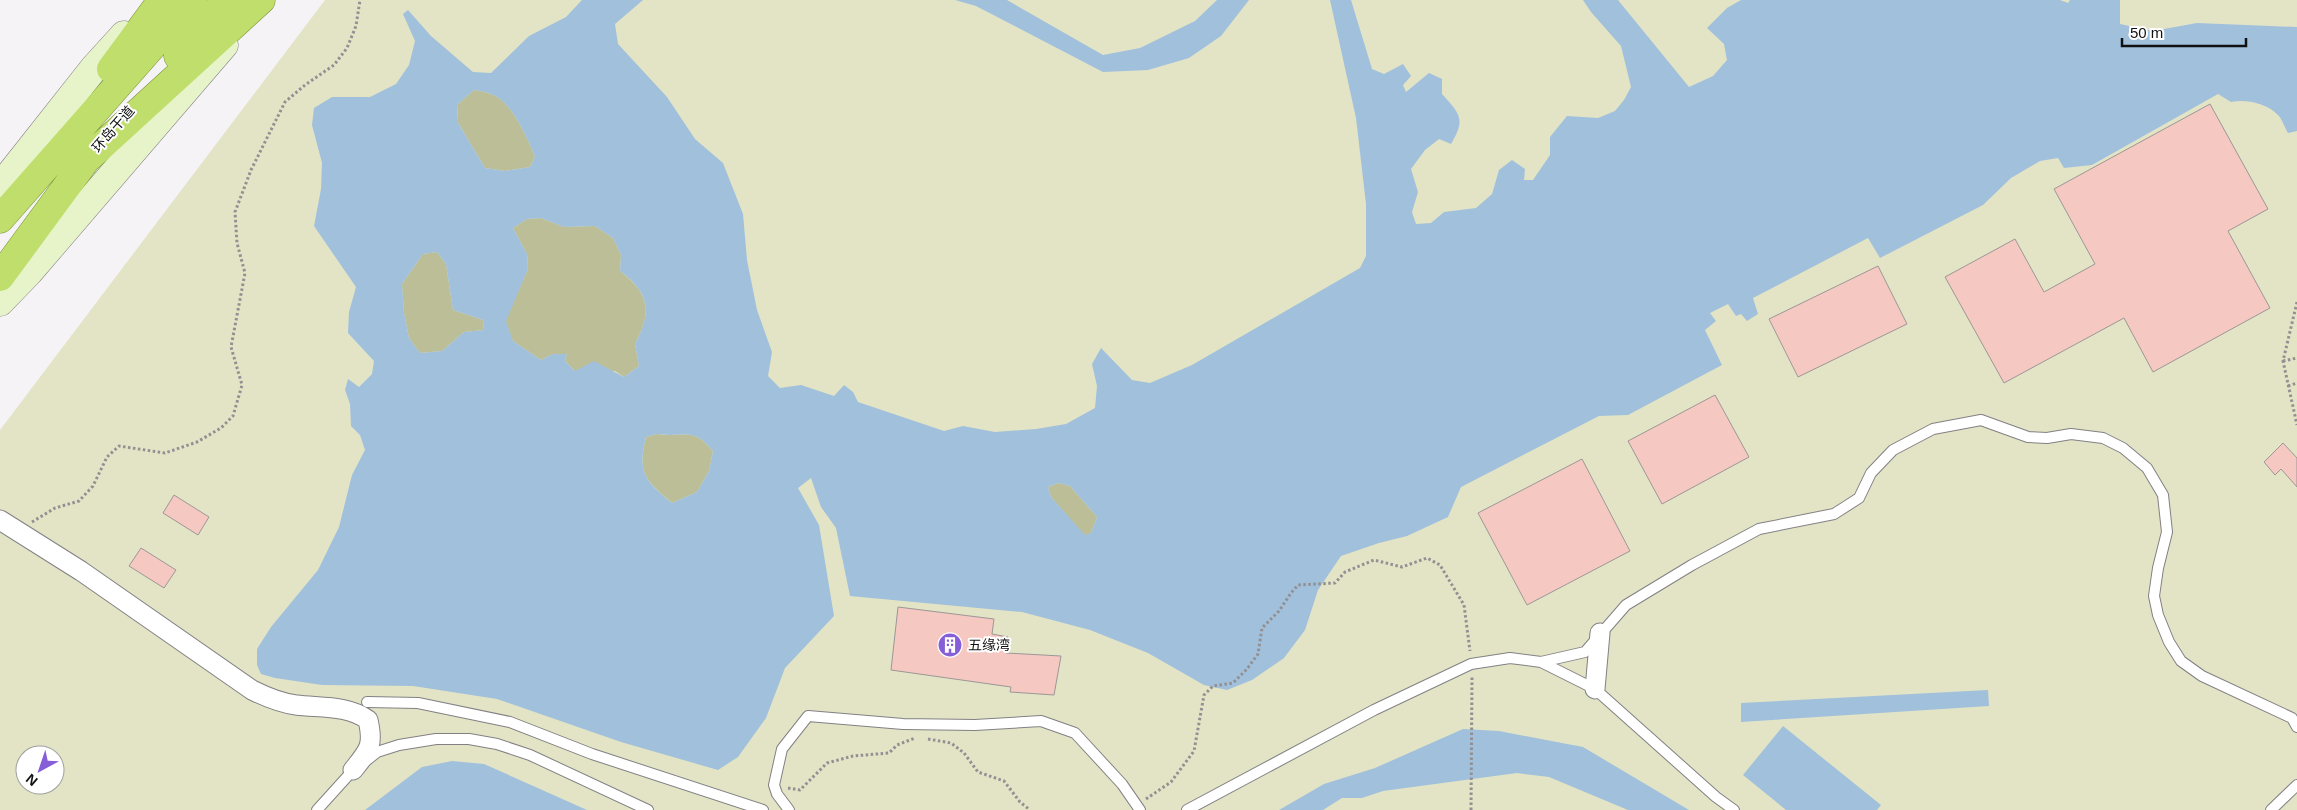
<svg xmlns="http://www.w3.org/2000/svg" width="2297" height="810" font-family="Arial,'Noto Sans SC',sans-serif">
  <rect width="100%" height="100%" fill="#f6f3f7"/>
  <path fill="#e2e4c5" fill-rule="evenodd" d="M325,0H2297V810H0V430ZM25,755H55V785H25Z"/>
  <path fill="#bcbe98" d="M474,90C483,91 492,93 500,99C514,109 529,141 535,157L530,167L505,171L485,168L457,121L458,104Z
    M541,218L564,227L595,226L613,238L621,255L620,271C650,294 652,312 635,344L639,366L624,377L615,371H575L565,361L567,354H553L541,360L513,341L505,321L528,269L527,254L513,228L527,219Z
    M437,252L446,264L453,310L483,320L484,330L464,332L442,351L420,353L409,338L404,313L402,284L423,254Z
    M657,434C684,438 693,426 713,451L709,471L697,492L672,503C645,480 637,473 646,437Z
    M1058,483L1070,486L1097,517L1091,533L1085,536L1051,497L1048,487Z"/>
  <path fill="#a1c0dc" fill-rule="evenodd" d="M582,0H643L615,24L618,44L667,97L695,139L723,163L743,214L747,260L757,310L772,352L768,376L780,388L801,385L834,396L844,385L853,392L858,402L944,431L963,426L995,432L1036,429L1066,424L1095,408L1097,386L1092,364L1101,348L1132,380L1150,383L1192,365L1360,268L1366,256V204L1356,118L1330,0H1351L1372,69L1384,74L1403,64L1411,76L1403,85L1406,92L1429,73L1442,79V94C1460,114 1466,119 1451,144L1439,139L1425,150L1411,169L1418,192L1412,212L1416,224L1431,223L1444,212L1476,208L1492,194L1499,170L1512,160L1525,169L1524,180H1533L1550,155V137L1567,116L1598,118L1615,111L1624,100L1631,87L1621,46L1591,12L1583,0H1618L1689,87L1713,76L1727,60L1724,44L1707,28L1727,8L1741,0H2060L2068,3L2070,0H2120V24L2153,31L2197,23L2297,27V131L2288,133C2285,128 2282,119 2278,115C2267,103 2245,99 2231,102L2218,94L2092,165L2064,168L2058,158L2040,161L2011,178L1983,205L1880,258L1868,238L1753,298L1758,314L1747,321L1741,314L1736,316L1728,304L1710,313L1716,321L1705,330L1722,365L1628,415L1599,416L1461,487L1448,517L1407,536L1379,543L1341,556L1318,590L1305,630L1284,658L1252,680L1227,690L1204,685L1148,653L1090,630L1022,612L850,596L836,528L821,507L811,478L798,488L819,525L834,616L785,668L766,718L738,757L718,770L621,742L497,699L413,686L322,685L275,678L261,674L257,665V649L271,627L318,570L339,527L352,475L365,450L360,435L351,426L350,404L345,390L348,379L359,387L372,374L374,361L348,333L349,312L356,287L314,226L321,189L322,163L312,125L314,108L332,97H370L396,84L409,65L415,41L403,14L408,10L431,36L473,72L491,73L529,36L566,17ZM474,90C483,91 492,93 500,99C514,109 529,141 535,157L530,167L505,171L485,168L457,121L458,104ZM541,218L564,227L595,226L613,238L621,255L620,271C650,293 652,312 635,344L639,366L624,377L594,361L575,371L565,361L567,354H553L541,360L513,341L506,321L528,269L527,254L513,228L527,219ZM437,252L446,264L453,310L483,320L484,330L464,332L442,351L420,353L409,338L404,313L402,284L423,254ZM657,434C684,438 693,426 713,451L709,471L697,492L672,503C645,481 637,472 646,437ZM1058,483L1070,486L1097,517L1091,533L1085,535L1051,497L1048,487Z
    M955,0H1007L1103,55L1140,48L1195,21L1217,0H1249L1221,36L1189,58L1148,70L1103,72L976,6Z
    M1988,690L1989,706L1741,722V703Z
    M1783,726L1881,805L1877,810H1786L1743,775Z
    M1463,729L1499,731L1583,747L1689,810H1628L1549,777L1517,773L1383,791L1362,798H1342L1323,810H1279L1324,784L1375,768Z
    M452,761L484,764L587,810H365L422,767Z"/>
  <path fill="#f5c8c1" stroke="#9c9796" d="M2210,104L2268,209L2228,231L2270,308L2153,372L2124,318L2004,383L1945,277L2015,239L2044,292L2095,264L2054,189Z
    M1878,266L1907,324L1798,377L1769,319Z
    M1715,395L1749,457L1662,504L1628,441Z
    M2283,443L2297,458V487L2281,469L2275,475L2264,462Z
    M1582,459L1630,551L1527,605L1478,513Z
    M174,495L209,517L198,535L163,513Z
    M141,548L176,570L164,588L129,566Z
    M898,607L994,619L992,634L1008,637L1006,653L1061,656L1054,695L1010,692L1011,687L891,670Z"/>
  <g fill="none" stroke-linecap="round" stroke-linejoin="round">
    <defs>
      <path id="service" d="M1541,662L1585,652L1626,605L1692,565L1759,529L1834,514L1859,498L1871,473L1893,450L1933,429L1981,420L2028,437L2047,438L2071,434L2103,438L2123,448L2147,468L2163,495L2167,532L2158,568L2154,596L2158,615L2169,642L2181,661L2202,676L2292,718L2297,727
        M367,702L418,703L510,722L592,754L763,810
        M367,760L377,752L399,745L436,739H469L497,744L530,755L648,810
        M317,810L355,768
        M789,810L777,794L774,785L782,749L808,716L903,724L975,725L1041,721L1075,733L1122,784L1140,810
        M1187,810L1374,710L1471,664L1510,658L1541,662L1595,689L1716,797L1734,810
        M2271,810L2297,785"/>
      <path id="minor" d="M0,520L81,571L252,690C266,697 280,703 296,705C320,708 348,705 368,720C374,746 369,750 353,770
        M1595,689L1600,633"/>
      <path id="secondary" d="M0,187L94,68L124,35
        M0,302L29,272L224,45"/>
      <path id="trunk" d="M178,56L226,0
        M111,69L162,0
        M0,219L193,0
        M0,277L86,160L261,0"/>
    </defs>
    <use href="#service" stroke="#838084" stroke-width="12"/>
    <use href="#minor" stroke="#838084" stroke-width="21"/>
    <use href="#secondary" stroke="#838084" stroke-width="29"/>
    <use href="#trunk" stroke="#789135" stroke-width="29"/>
    <path stroke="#929092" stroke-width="3" stroke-dasharray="2.5 2.5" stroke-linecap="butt" d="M2297,302L2283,361L2297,425
      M2283,361L2297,358
      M2288,386L2297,383
      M32,522L55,508L79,501L93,486L107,457L119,446L165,453L197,442L221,428L233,416L242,385L231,347L245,273L237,243L235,212L251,170L285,102L305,85L334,65L347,48L356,26L360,0
      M928,739L951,743L964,753L978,772L1004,781L1020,802L1030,810
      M788,788L800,790L827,763L853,756L889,753L897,745L915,738
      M1146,799L1171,782L1194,751L1204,695L1213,686L1233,683L1247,669L1258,654L1262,628L1279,611L1291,593L1298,585L1335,583L1345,572L1374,560L1402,567L1427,558L1440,565L1464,605L1470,651
      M1471,810L1472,677"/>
    <use href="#service" stroke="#fff" stroke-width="10"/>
    <use href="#minor" stroke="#fff" stroke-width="19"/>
    <use href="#secondary" stroke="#e7f3c8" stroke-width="28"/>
    <use href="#trunk" stroke="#bfde6c" stroke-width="28"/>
  </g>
  <defs>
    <symbol id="building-disc" viewBox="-11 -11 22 22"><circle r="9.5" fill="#865ed8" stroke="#fff"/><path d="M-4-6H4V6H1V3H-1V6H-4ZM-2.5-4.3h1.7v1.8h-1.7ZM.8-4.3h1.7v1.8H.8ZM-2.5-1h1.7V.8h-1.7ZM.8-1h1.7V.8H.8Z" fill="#fff"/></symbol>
  </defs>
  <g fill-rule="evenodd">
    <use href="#building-disc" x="936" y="631" width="28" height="28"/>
  </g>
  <g text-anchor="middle" stroke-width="4" stroke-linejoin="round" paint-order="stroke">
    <g font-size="14" fill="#121112" stroke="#fff">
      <text transform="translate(113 129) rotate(-49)" y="5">环岛干道</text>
    </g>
    <g font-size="14" fill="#121112" stroke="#fff" text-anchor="start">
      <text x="968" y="650">五缘湾</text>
    </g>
  </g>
  <g transform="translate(40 770) rotate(220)"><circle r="24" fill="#ffffff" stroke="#a0a0a0"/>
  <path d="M0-4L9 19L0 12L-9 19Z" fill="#865ed8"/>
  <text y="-8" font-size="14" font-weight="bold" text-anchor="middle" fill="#121112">N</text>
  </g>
  <path d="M2122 38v8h124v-8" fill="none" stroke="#121112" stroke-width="2.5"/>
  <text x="2130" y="38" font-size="15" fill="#121112" stroke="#ffffff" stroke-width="4" paint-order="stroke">50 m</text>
</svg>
